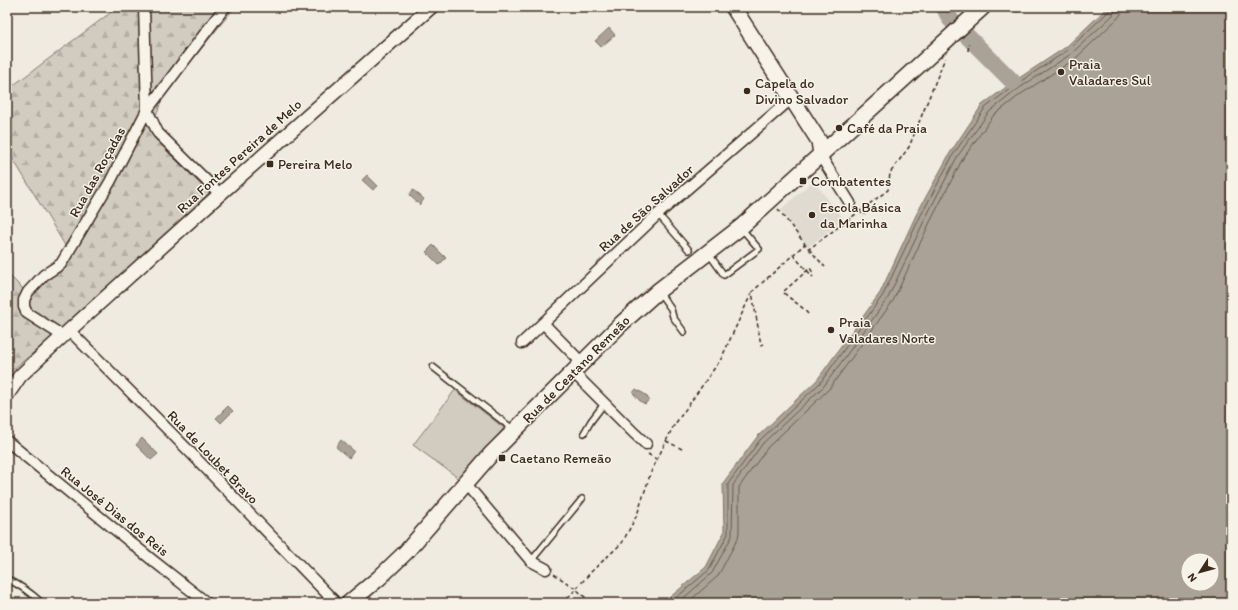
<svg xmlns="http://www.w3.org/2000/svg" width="1238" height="610" font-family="Itim,sans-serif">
  <defs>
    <pattern id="forest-firs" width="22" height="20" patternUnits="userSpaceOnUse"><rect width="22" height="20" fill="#d1cbc0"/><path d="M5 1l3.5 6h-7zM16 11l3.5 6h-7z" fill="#b4aea5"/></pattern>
  </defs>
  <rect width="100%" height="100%" fill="#efebe0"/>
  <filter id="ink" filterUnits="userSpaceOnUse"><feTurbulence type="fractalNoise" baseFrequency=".025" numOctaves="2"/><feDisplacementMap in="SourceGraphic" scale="8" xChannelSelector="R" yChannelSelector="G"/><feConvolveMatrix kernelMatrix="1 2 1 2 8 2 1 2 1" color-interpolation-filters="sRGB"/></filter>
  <g filter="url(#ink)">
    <path fill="#e0dbd0" d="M813,181L844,219L808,247L780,210Z"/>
    <path fill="url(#forest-firs)" stroke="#867a6f" d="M118,7H235L162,97L158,111L149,127L166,150L209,193L119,281L9,373L7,371V273L24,290L69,252L7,149V90Z"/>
    <path fill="#d1cbc0" stroke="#867a6f" d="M455,390L504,428L461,480L413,445Z"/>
    <path fill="#aaa296" stroke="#7e7266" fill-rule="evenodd" d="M1108,7H1231V603H663L706,567L724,532L723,483L757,437L817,380L880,293L916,215L950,153L982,105L1013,82L1066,47ZM1188,560H1212V584H1188Z
      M609,28L615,35L601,47L595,41Z
      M367,175L378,186L373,190L362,180Z
      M413,190L424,199L420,205L409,195Z
      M433,245L446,258L439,265L426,252Z
      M636,389L646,395L649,400L645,404L640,401L633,393Z
      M228,406L233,411L221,423L216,418Z
      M142,438L158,454L151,460L136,445Z
      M341,440L354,451L349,458L336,447Z"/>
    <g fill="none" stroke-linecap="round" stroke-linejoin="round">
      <path stroke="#675a4e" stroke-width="1" d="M670,603L709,570L728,534V484L760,440L820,383L883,295L920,217L953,155L985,108L1015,85L1068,50L1109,11L1111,7
        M678,603L712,573L732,536L733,485L763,443L824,386L888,298L925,219L957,157L989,112L1018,89L1071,54L1113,15L1116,7
        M687,603L718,576L738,538L739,532V487L768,447L829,389L893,301L930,222L962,160L993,116L1021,94L1075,59L1117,19L1121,14L1122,7"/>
      <path stroke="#aaa296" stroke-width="17" d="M944,7L950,19L1013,82"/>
      <defs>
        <path id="service" d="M658,214L689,250
          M709,254L724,275L759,249L742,229
          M659,292L671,309L673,317L684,332
          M433,367L514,430
          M584,433L591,421L604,404
          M531,561L582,499
          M7,579C20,585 31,593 42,603"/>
        <path id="minor" d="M144,7L147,110L158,133L220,194
          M821,154L825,163L850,203
          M543,323L582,363
          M70,331L189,451L336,603
          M63,336L27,313L24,307V300L28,292L44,275L61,264L110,182L147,110L225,7
          M522,343L658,214L792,98
          M573,372L634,433L646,444
          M7,441L151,559L207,603
          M466,484L531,561L546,569"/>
        <path id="tertiary" d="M7,395L20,376L63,336L220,194L431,7"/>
        <path id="secondary" d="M733,7L819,141L821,154
          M349,603L379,578L406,552L492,453L621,324L658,291L741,227L983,7"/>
      </defs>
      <use href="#service" stroke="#3b2a1e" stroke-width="8"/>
      <use href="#minor" stroke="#3b2a1e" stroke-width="13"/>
      <use href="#tertiary" stroke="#3b2a1e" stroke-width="16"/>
      <use href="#secondary" stroke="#3b2a1e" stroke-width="18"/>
      <path stroke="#3b2a1e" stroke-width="1.5" stroke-dasharray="4 3" stroke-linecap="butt" d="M1003,7C1011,12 1020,14 1027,7
        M968,51L969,43
        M778,209L805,244
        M859,211L863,215L872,208
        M809,249L825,267
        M793,255L813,277
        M808,314C801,305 791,300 783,292L810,268L813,273
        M764,344L761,345L752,292L805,244L809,249L888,190L890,173L909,147L945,58
        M666,441L684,450
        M648,454L656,459
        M554,574L576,589L592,571L622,543L637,515L651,472L673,427L721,359L752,292
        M563,603L576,589L587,599L584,603"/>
      <use href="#service" stroke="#f7f3e8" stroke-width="5"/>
      <use href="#minor" stroke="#f7f3e8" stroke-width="10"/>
      <use href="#tertiary" stroke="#f7f3e8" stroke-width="13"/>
      <use href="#secondary" stroke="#f7f3e8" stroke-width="15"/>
    </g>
  </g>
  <g fill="#3b2a1e" stroke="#f7f3e8" stroke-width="1.5">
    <circle cx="1061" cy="72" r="4"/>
    <circle cx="747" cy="91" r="4"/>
    <circle cx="839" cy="128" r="4"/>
    <rect x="266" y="160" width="8" height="8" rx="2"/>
    <rect x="799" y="177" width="8" height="8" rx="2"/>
    <circle cx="812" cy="215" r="4"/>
    <circle cx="831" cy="330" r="4"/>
    <rect x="498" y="454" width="8" height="8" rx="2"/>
  </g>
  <g text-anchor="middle" stroke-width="3" stroke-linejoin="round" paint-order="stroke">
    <g font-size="14" fill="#3b2a1e" stroke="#f7f3e8" text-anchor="start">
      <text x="1069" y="69">Praia<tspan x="1069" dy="16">Valadares Sul</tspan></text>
      <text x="755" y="88">Capela do<tspan x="755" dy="16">Divino Salvador</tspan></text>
      <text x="847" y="133">Café da Praia</text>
      <text x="278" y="169">Pereira Melo</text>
      <text x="811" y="186">Combatentes</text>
      <text x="820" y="212">Escola Básica<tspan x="820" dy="16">da Marinha</tspan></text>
      <text x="839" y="327">Praia<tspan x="839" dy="16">Valadares Norte</tspan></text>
      <text x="510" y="463">Caetano Remeão</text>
    </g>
    <g font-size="14" fill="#3b2a1e" stroke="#f7f3e8">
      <text transform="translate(239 156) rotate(-42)" y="5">Rua Fontes Pereira de Melo</text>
      <text transform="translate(97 172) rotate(-61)" y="5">Rua das Roçadas</text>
      <text transform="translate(646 208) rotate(-42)" y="5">Rua de São Salvador</text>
      <text transform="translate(576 369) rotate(-45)" y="5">Rua de Ceatano Remeão</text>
      <text transform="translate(213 457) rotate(46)" y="5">Rua de Loubet Bravo</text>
      <text transform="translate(115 511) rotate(39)" y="5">Rua José Dias dos Reis</text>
    </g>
  </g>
  <rect width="1238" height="610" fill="none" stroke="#f7f3e8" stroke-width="24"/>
  <rect x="12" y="12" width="1214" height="586" fill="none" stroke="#3b2a1e" stroke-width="1.5" filter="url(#ink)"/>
  <g transform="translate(1200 572) rotate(234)"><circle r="19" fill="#f7f3e8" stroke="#aca397"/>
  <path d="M0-3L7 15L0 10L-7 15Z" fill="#3b2a1e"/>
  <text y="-6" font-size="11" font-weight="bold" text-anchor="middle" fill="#3b2a1e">N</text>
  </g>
</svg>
